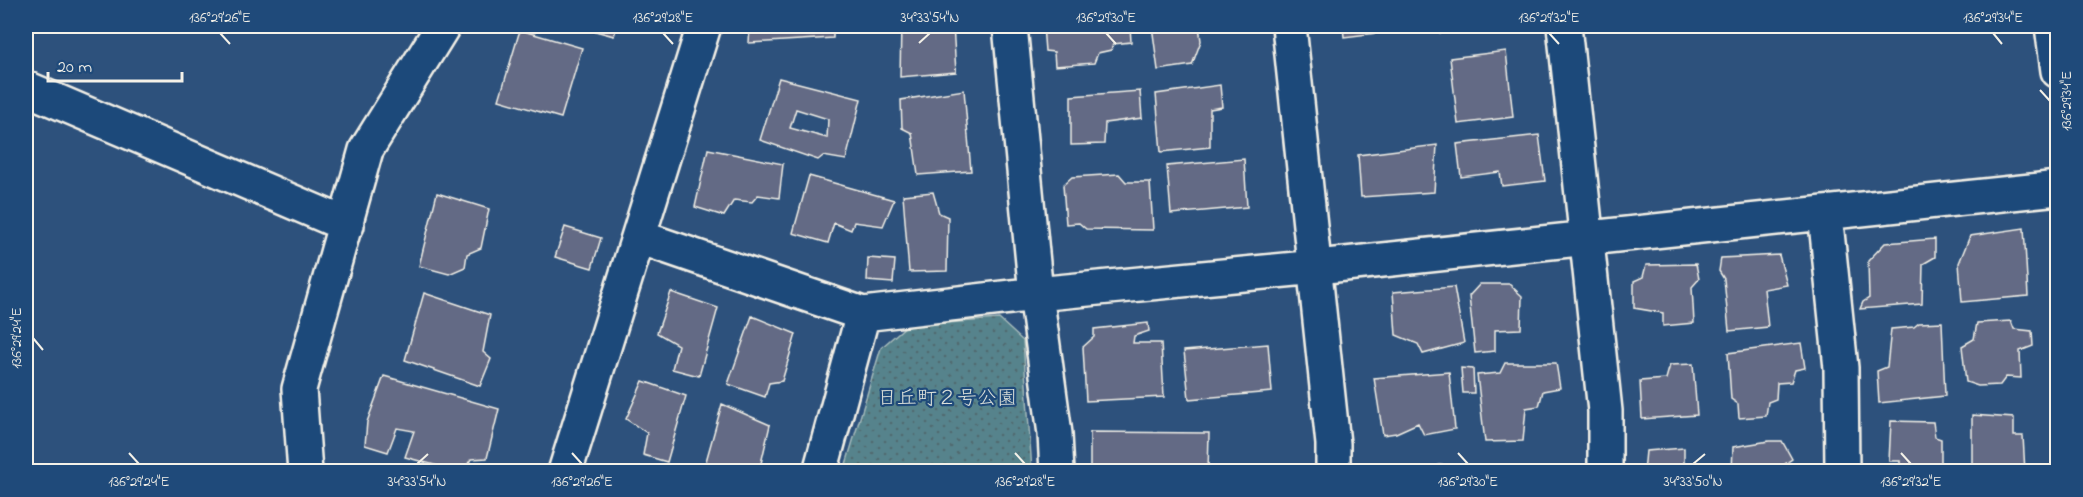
<svg xmlns="http://www.w3.org/2000/svg" width="2083" height="497" font-family="'Indie Flower','Klee One',sans-serif">
  <defs>
    <pattern id="park-dots" width="8" height="8" patternUnits="userSpaceOnUse" patternTransform="scale(1.5)"><rect width="8" height="8" fill="#56838c"/><path d="M2 2h.1M6 6h.1" fill="none" stroke="#516b70" stroke-width="1.8" stroke-linecap="round"/></pattern>
  </defs>
  <rect width="100%" height="100%" fill="#2d517c"/>
  <filter id="ink" filterUnits="userSpaceOnUse"><feTurbulence type="fractalNoise" baseFrequency=".0167" numOctaves="2"/><feDisplacementMap in="SourceGraphic" scale="12" xChannelSelector="R" yChannelSelector="G"/><feConvolveMatrix kernelMatrix="1 2 1 2 8 2 1 2 1" color-interpolation-filters="sRGB"/></filter>
  <g filter="url(#ink)">
    <path fill="url(#park-dots)" stroke="#a5baba" stroke-width="1.5" d="M999,319L1023,341L1032,471H844L881,348L906,326Z"/>
    <path fill="#636b85" stroke="#f4f1e8" stroke-width="1.5" fill-rule="evenodd" d="M577,26H617L614,36Z
      M750,26H833V38L749,43Z
      M901,26H953L956,72L900,77Z
      M1043,26H1130L1131,42L1113,44L1111,50L1098,53L1094,63L1055,66L1054,52L1045,51Z
      M1152,26H1199L1201,41L1192,65L1158,70Z
      M1343,26H1418L1419,28L1344,37Z
      M1440,26H1493V28L1440,33Z
      M520,30L582,48L561,118L499,100Z
      M1506,51L1513,117L1458,124L1450,58Z
      M779,78L861,99L846,160L823,156L818,160L760,140ZM796,109L828,119L827,138L790,128Z
      M1220,85L1222,107L1210,109V147L1161,152L1156,94Z
      M964,90L971,171L918,175L912,133L902,128L901,100Z
      M1140,91L1142,118L1105,123L1104,144L1071,145V96Z
      M1539,135L1545,181L1502,186L1500,172L1461,177L1457,144Z
      M1437,145L1434,192L1361,197L1358,155Z
      M708,149L783,164L779,198L758,195L752,202L734,200L724,216L695,207Z
      M1244,159L1247,207L1171,214L1167,166Z
      M1119,174L1126,182H1150L1153,230L1086,229L1079,223L1066,224L1063,185L1072,177Z
      M809,176L894,200L883,226L854,222L851,230L834,223L828,243L793,233Z
      M933,192L939,213L948,217L947,271L909,272L903,195Z
      M437,193L489,209L481,248L467,254L465,267L449,274L419,266Z
      M565,227L601,238L592,268L555,257Z
      M2024,228L2028,296L1962,302L1959,263L1970,236Z
      M1935,239V257L1923,264L1922,304L1860,309L1863,302L1869,298L1868,261L1885,243Z
      M1779,255L1787,285L1764,289L1768,327L1729,331L1724,279L1719,271L1721,258Z
      M868,258L895,260L893,283L867,281Z
      M1696,264L1699,279L1692,287L1694,323L1663,326V313L1634,308V281L1643,277L1646,265Z
      M1480,284H1509L1522,296L1521,329L1495,330V351L1475,353L1469,296Z
      M1454,287L1464,343L1423,354L1418,344L1396,335L1393,292Z
      M671,292L718,308L699,376L672,369L678,345L657,333Z
      M424,293L490,315L483,352L491,359L480,386L405,360Z
      M752,316L796,334L782,381L769,383L765,397L728,384Z
      M2011,321L2014,329L2032,331L2033,346L2020,351L2021,378L2006,377L2000,385L1978,386L1966,382L1962,346L1974,339L1977,323Z
      M1942,322L1945,396L1879,403L1877,371L1887,367L1891,329L1914,327L1919,323Z
      M1148,323L1149,331L1134,336L1133,343H1161L1164,397L1086,401L1083,347L1094,337V329Z
      M1801,343L1805,368L1795,370L1791,382L1777,383L1776,399L1768,402L1766,416L1739,418L1738,404L1731,399L1728,353Z
      M1268,344L1272,392L1189,399L1184,351Z
      M1505,363H1556L1560,388L1543,391L1539,406L1526,408L1523,441L1485,442L1477,375L1500,373Z
      M1693,364L1697,415L1642,419L1640,381L1666,379L1670,365Z
      M1461,368L1473,369L1474,393H1463Z
      M1449,372L1455,429L1424,435L1418,423L1396,433L1383,435L1374,378Z
      M384,376L499,409L487,458L471,459L463,472H460L405,457L414,431L397,428L388,452L365,445L367,422Z
      M643,381L686,396L667,462L643,455L647,433L626,419Z
      M722,404L770,425L759,472H703Z
      M1972,415L2014,418V436H2023L2025,472H1972Z
      M1891,421L1933,422L1935,437L1941,439V466L1934,472H1900V461H1889Z
      M1090,432L1209,433L1208,472H1090Z
      M1769,441H1782L1792,459L1785,464V472H1732L1733,447Z
      M1684,448V463L1695,467V472H1644L1646,451Z
      M1439,465L1477,470V472H1437Z
      M1488,467L1527,472H1487Z"/>
    <g fill="none" stroke-linecap="round" stroke-linejoin="round">
      <defs>
        <path id="minor" d="M1010,26L1036,294L1055,434L1057,472
          M1564,26L1605,411V472
          M2052,26L2058,71
          M26,88L347,225
          M1825,213L1841,368L1842,472
          M639,237L863,314L1036,294L1317,267L2058,188
          M305,472L299,389L366,150L443,26
          M565,472L704,26
          M820,472L863,314"/>
        <path id="tertiary" d="M1289,26L1333,444V472"/>
      </defs>
      <use href="#minor" stroke="#f4f1e8" stroke-width="38"/>
      <use href="#tertiary" stroke="#f4f1e8" stroke-width="38"/>
      <use href="#minor" stroke="#1f4a7a" stroke-width="33"/>
      <use href="#tertiary" stroke="#1f4a7a" stroke-width="33"/>
    </g>
  </g>
  <path fill="none" stroke="#f4f1e8" stroke-width="2" d="M220,33L230,44M663,33L673,44M1106,33L1116,44M1549,33L1559,44M1993,33L2002,44M919,43L930,33M2040,90L2050,101M33,338L43,350M129,453L139,464M572,453L582,464M1015,453L1025,464M1458,453L1468,464M1901,453L1911,464M417,464L428,454M1693,464L1705,454"/>
  <g text-anchor="middle" stroke-width="4.5" stroke-linejoin="round" paint-order="stroke">
    <g font-size="20" fill="#dce0da" stroke="#1f4a7a">
      <text x="947" y="404">日丘町２号公園</text>
    </g>
  </g>
  <rect width="2083" height="497" fill="none" stroke="#1f4a7a" stroke-width="66"/>
  <path d="M48 72v9h134v-9" fill="none" stroke="#f4f1e8" stroke-width="3"/>
  <text x="57" y="72" font-size="18" fill="#f4f1e8" stroke="#1f4a7a" stroke-width="4.5" paint-order="stroke">20 m</text>
  <rect x="33" y="33" width="2017" height="431" fill="none" stroke="#f4f1e8" stroke-width="2"/>
  <g font-size="15" text-anchor="middle" fill="#f4f1e8">
    <text x="220" y="22">136°29'26"E</text>
    <text x="663" y="22">136°29'28"E</text>
    <text x="930" y="22">34°33'54"N</text>
    <text x="1106" y="22">136°29'30"E</text>
    <text x="1549" y="22">136°29'32"E</text>
    <text x="1993" y="22">136°29'34"E</text>
    <text transform="translate(2066 101) rotate(-90)" y="5">136°29'34"E</text>
    <text transform="translate(16 338) rotate(-90)" y="5">136°29'24"E</text>
    <text x="139" y="486">136°29'24"E</text>
    <text x="417" y="486">34°33'54"N</text>
    <text x="582" y="486">136°29'26"E</text>
    <text x="1025" y="486">136°29'28"E</text>
    <text x="1468" y="486">136°29'30"E</text>
    <text x="1693" y="486">34°33'50"N</text>
    <text x="1911" y="486">136°29'32"E</text>
  </g>
</svg>
